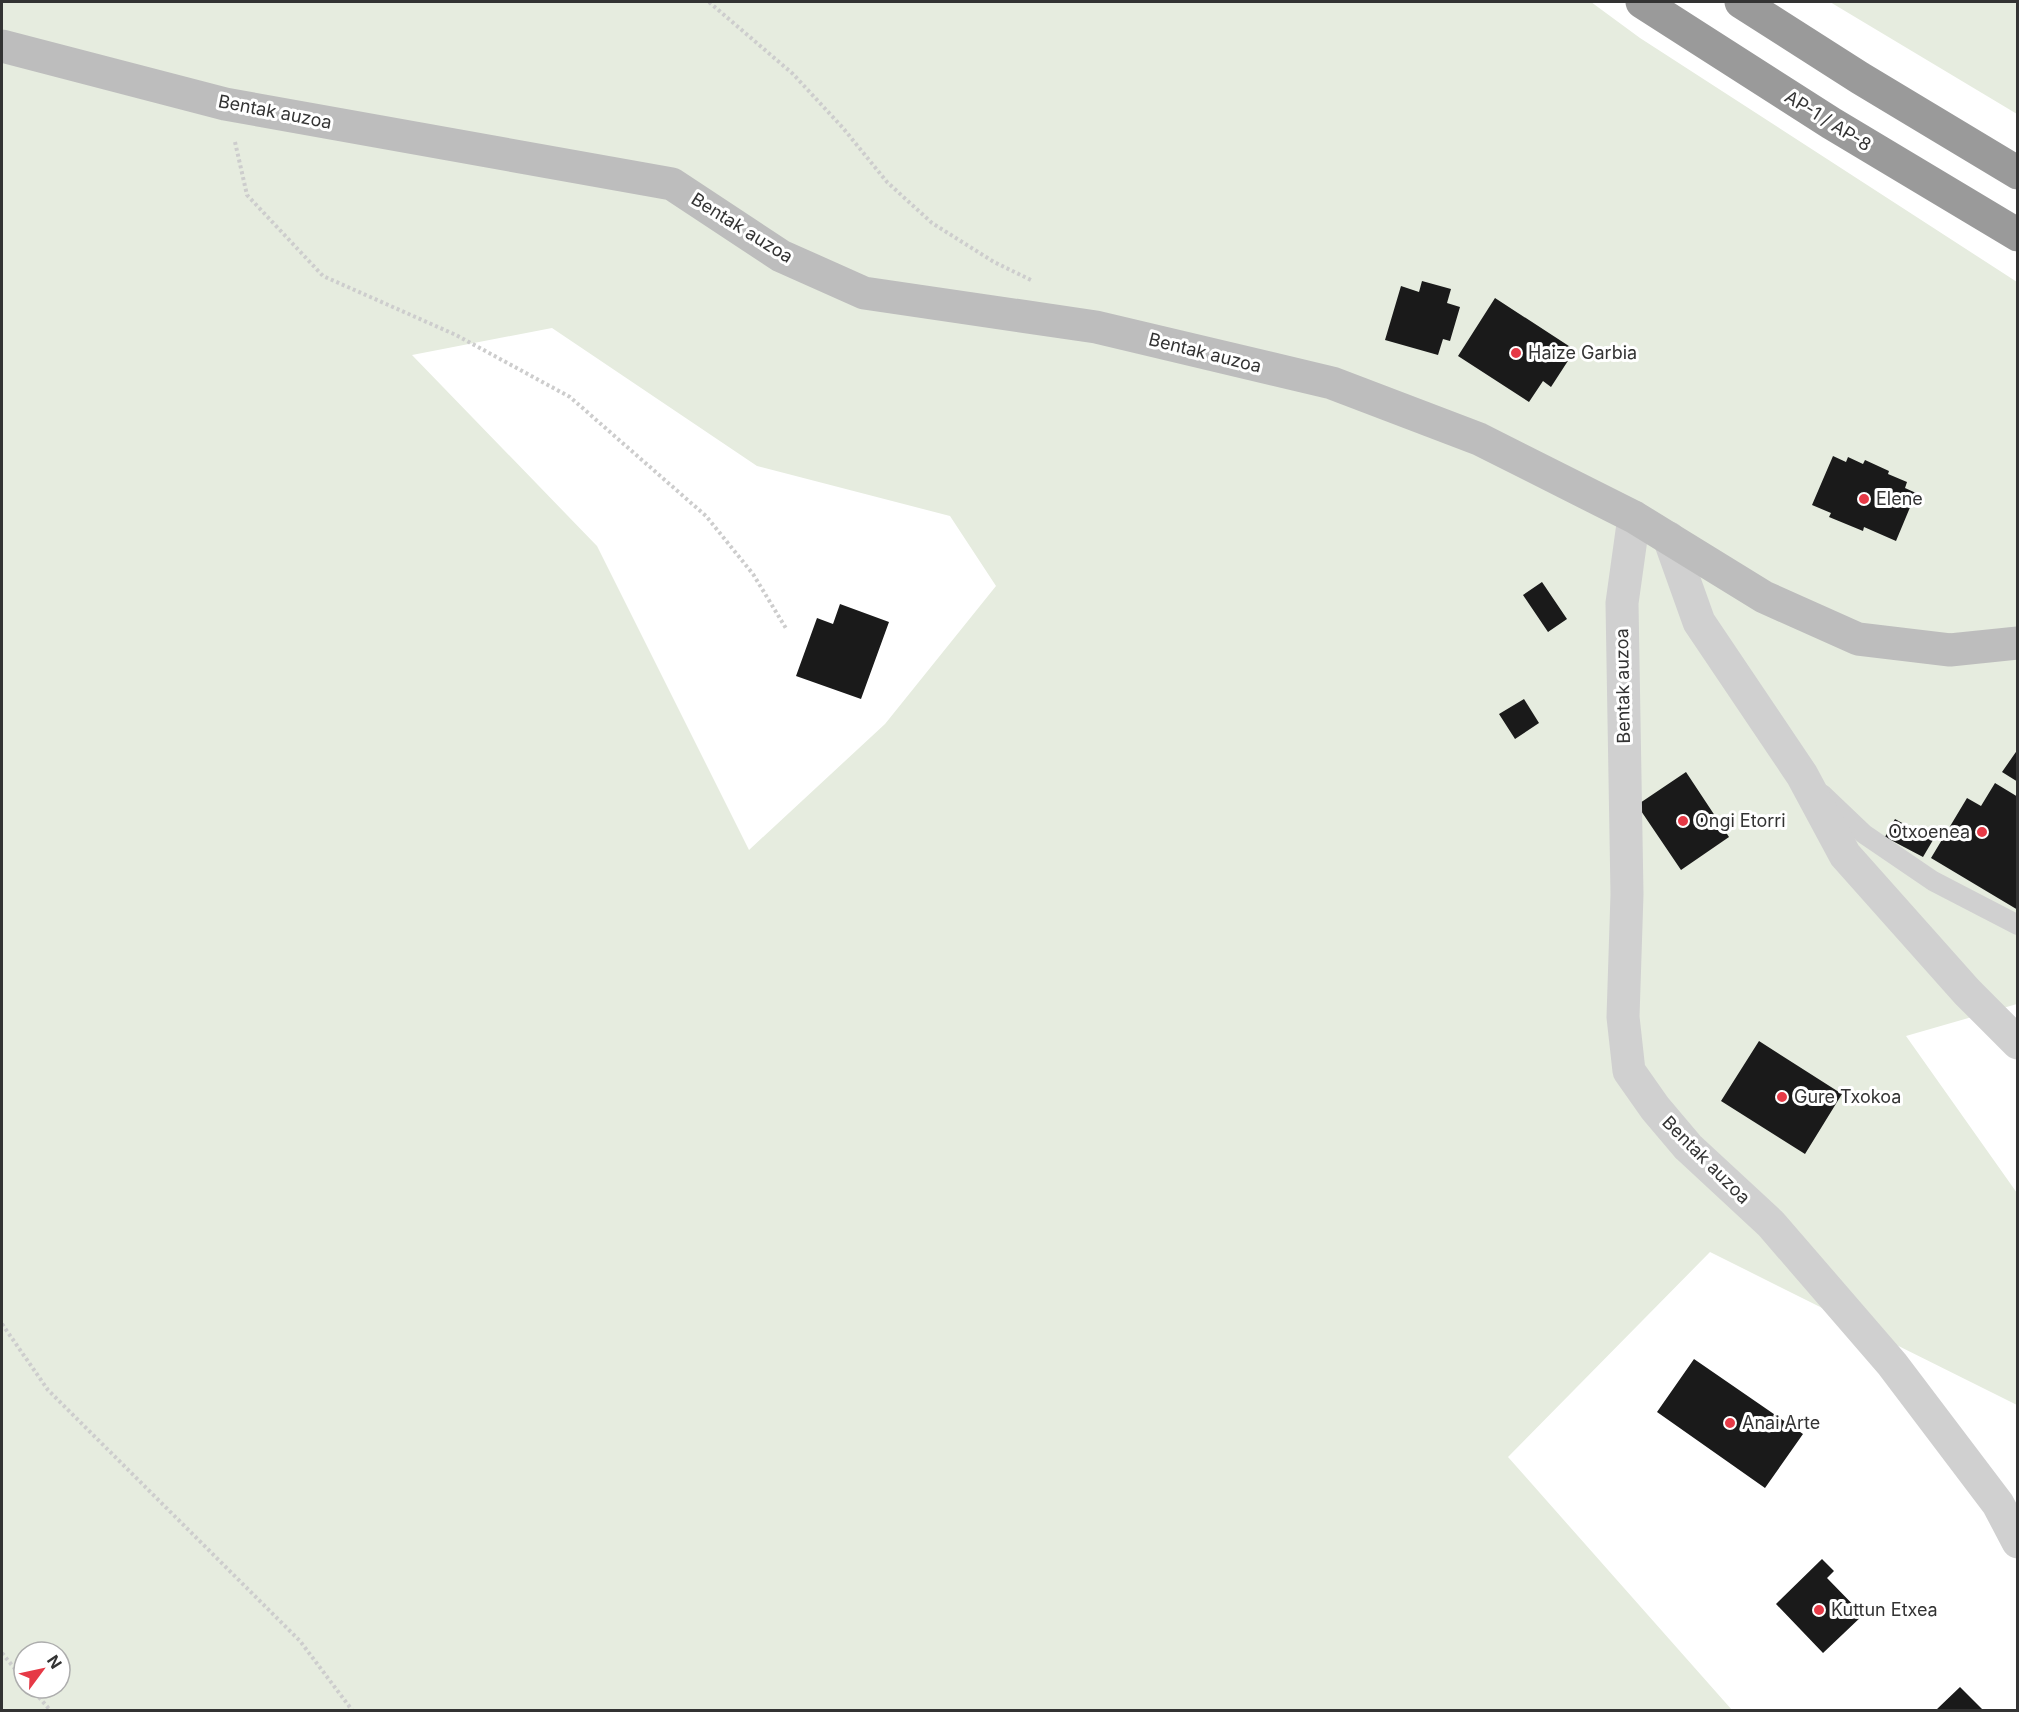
<svg xmlns="http://www.w3.org/2000/svg" width="2019" height="1712" font-family="Inter,sans-serif">
  <rect width="100%" height="100%" fill="#fff"/>
  <path fill="#e6ecdf" fill-rule="evenodd" d="M2,2H1591L1640,38L2017,282V1004L1906,1036L2017,1193V1405L1710,1252L1508,1457L1732,1710H2ZM552,328L757,466L950,516L996,586L885,724L749,850L597,546L412,355ZM24,1652H60V1688H24Z
    M1830,2H2017V114Z"/>
  <path fill="#1a1a1a" d="M1422,281L1451,289L1447,303L1460,307L1450,341L1443,339L1438,355L1385,340L1401,286L1419,292Z
    M1495,298L1575,350L1551,387L1543,381L1529,402L1458,356Z
    M1833,456L1846,462L1848,457L1863,464L1865,460L1889,471L1888,474L1907,482L1905,488L1916,493L1896,541L1864,527L1863,531L1829,517L1831,513L1812,505Z
    M1542,582L1567,619L1548,632L1523,595Z
    M840,604L889,622L861,699L796,676L817,618L833,624Z
    M1524,699L1539,723L1515,739L1499,714Z
    M2018,749V782L2002,772Z
    M1686,772L1729,837L1681,870L1637,805Z
    M1995,783L2018,797V910L1931,858L1967,798L1981,806Z
    M1895,819L1933,840L1923,857L1885,837Z
    M1759,1041L1842,1094L1805,1154L1721,1101Z
    M1694,1359L1803,1434L1765,1488L1657,1412Z
    M1822,1559L1834,1571L1827,1578L1863,1615L1823,1653L1776,1604Z
    M1960,1687L1983,1710H1936Z"/>
  <g fill="none" stroke-linecap="round" stroke-linejoin="round">
    <path stroke="#cdcdcd" stroke-width="4" stroke-dasharray="3 3" stroke-linecap="butt" d="M709,2L793,74L843,128L887,182L932,223L994,262L1033,281
      M235,142L247,195L323,276L456,335L570,397L706,516L753,574L787,630
      M2,1324L48,1390L300,1641L352,1710
      M2,1653L24,1680
      M31,1688L50,1710"/>
    <path stroke="#d0d0d0" stroke-width="20" d="M1822,794L1864,834L1933,881L2018,925"/>
    <path stroke="#d0d0d0" stroke-width="33" d="M1634,517L1622,603L1627,894L1623,1017L1629,1071L1655,1108L1688,1147L1771,1224L1892,1364L1998,1504L2018,1542
      M1669,538L1699,622L1802,775L1845,855L1967,992L2018,1043"/>
    <path stroke="#bdbdbd" stroke-width="33" d="M2,46L225,104L672,184L781,256L864,293L1096,327L1332,383L1479,439L1634,517L1764,597L1858,639L1950,650L2018,643"/>
    <path stroke="#9a9a9a" stroke-width="33" d="M1642,2L1831,123L2018,235
      M1741,2L1860,78L2018,173"/>
  </g>
  <g fill="#e63946" stroke="#fff" stroke-width="2">
    <circle cx="1516" cy="353" r="6"/>
    <circle cx="1864" cy="499" r="6"/>
    <circle cx="1683" cy="821" r="6"/>
    <circle cx="1982" cy="832" r="6"/>
    <circle cx="1782" cy="1097" r="6"/>
    <circle cx="1730" cy="1423" r="6"/>
    <circle cx="1819" cy="1610" r="6"/>
  </g>
  <g text-anchor="middle" stroke-width="6" stroke-linejoin="round" paint-order="stroke">
    <g font-size="18" fill="#333" stroke="#fff">
      <text transform="translate(275 112) rotate(11)" y="6">Bentak auzoa</text>
      <text transform="translate(1828 121) rotate(32)" y="6">AP-1 / AP-8</text>
      <text transform="translate(742 228) rotate(32)" y="6">Bentak auzoa</text>
      <text transform="translate(1205 353) rotate(14)" y="6">Bentak auzoa</text>
      <text transform="translate(1623 686) rotate(-91)" y="6">Bentak auzoa</text>
      <text transform="translate(1706 1160) rotate(45)" y="6">Bentak auzoa</text>
    </g>
    <g font-size="18" fill="#333" stroke="#fff" text-anchor="start">
      <text x="1528" y="359">Haize Garbia</text>
      <text x="1876" y="505">Elene</text>
      <text x="1695" y="827">Ongi Etorri</text>
      <text x="1970" y="838" text-anchor="end">Otxoenea</text>
      <text x="1794" y="1103">Gure Txokoa</text>
      <text x="1742" y="1429">Anai Arte</text>
      <text x="1831" y="1616">Kuttun Etxea</text>
    </g>
  </g>
  <rect width="2019" height="1712" fill="none" stroke="#333333" stroke-width="6"/>
  <g transform="translate(42 1670) rotate(57)"><circle r="28" fill="#ffffff" stroke="#adadad" stroke-width="1.5"/>
  <path d="M0-4.5L10 22L0 15L-10 22Z" fill="#e63946"/>
  <text y="-9" font-size="16" font-weight="bold" text-anchor="middle" fill="#333333">N</text>
  </g>
</svg>
